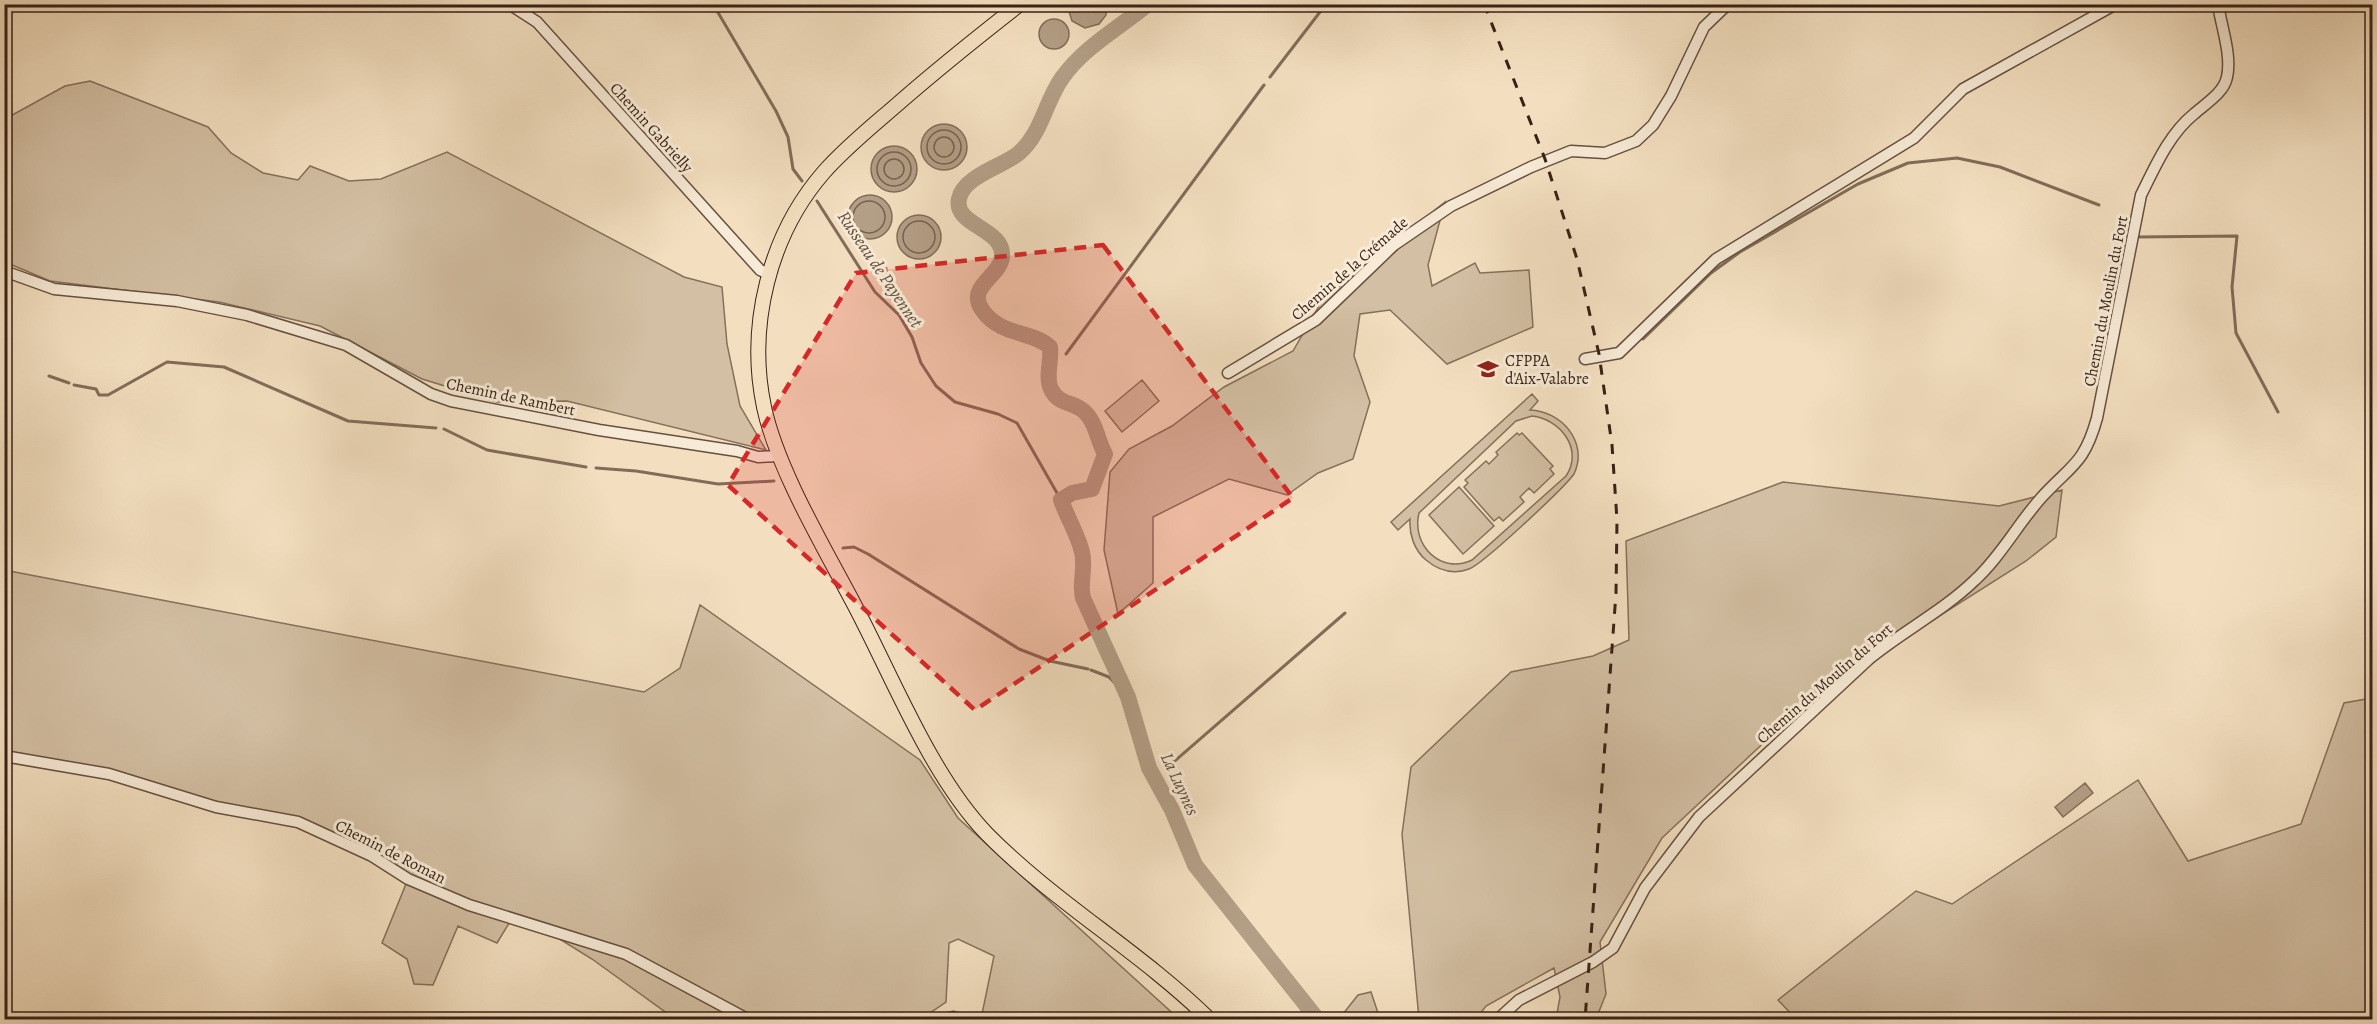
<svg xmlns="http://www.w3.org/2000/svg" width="2377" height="1024" font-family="Alegreya,serif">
  <rect width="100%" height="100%" fill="#f3dfc0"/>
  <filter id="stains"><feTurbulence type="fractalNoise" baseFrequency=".00333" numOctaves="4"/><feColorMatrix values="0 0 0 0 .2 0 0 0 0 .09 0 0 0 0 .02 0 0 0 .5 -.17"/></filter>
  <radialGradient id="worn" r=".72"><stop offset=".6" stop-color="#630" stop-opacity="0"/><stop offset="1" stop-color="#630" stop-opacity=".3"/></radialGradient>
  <path fill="#d3bfa3" stroke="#86705c" stroke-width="1.5" fill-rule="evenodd" d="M90,81L208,127L231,153L263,173L298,180L310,166L349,181L381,179L447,152L684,277L722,287L727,344L740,406L766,450L567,401L497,402L422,379L320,326L219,302L50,281L5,262V119L65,86Z
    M1445,202L1428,265L1432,286L1475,263L1480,273L1529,270L1533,327L1447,364L1390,310L1360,314L1354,356L1370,402L1353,459L1318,473L1287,495L1229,479L1153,517V583L1118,614L1104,550L1110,472L1129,449L1172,426L1224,387L1293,351L1323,299Z
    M1142,380L1159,401L1122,432L1105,411Z
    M1532,394L1538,401L1530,410C1561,411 1589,442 1574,474C1563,489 1483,564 1469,569C1453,575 1438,570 1426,560C1414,550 1409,534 1410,519L1398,530L1391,522ZM1532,416C1560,419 1584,449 1566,476L1472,560C1441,575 1411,545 1419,513L1516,421Z
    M1517,433L1519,435L1522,433L1553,466L1550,469L1554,474L1534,493L1529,488L1520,497L1524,502L1503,521L1499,517L1494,521L1464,487L1468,483L1465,480L1486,461L1489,464L1498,455L1496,452Z
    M1783,482L1999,506L2062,490L2056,537L2026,561L1881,653L1852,660L1662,838L1600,942L1606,994L1596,1019H1556L1560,997L1554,968L1486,1006L1476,1019H1419L1402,834L1411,767L1511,672L1593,656L1629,640L1626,541Z
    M1459,487L1494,526L1463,554L1429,515Z
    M4,570L644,692L680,668L700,605L920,760L958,818L1179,1019H981L994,956L958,939L949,943L946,1002L921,1019H675L592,959L542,928L511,920L497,943L458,926L433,985L414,984L407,959L382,943L408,879L315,829L149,786L5,756Z
    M2372,698V1019L1797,1020L1778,1000L1916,891L1952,904L2138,780L2188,861L2301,824L2344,703Z
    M1371,992L1380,1019H1339L1358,995Z"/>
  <path fill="#b39e86" stroke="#826c59" stroke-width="1.5" d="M1067,5H1107L1106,15L1099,24L1085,28L1072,21Z
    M1039 34a15 15 0 1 1 30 0a15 15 0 1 1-30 0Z
    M921 147a23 23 0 1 1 46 0a23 23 0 1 1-46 0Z
    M871 169a23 23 0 1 1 46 0a23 23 0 1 1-46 0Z
    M848 217a22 22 0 1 1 44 0a22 22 0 1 1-44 0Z
    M897 237a22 22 0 1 1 44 0a22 22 0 1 1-44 0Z
    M2085,783L2093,793L2063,817L2055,807Z"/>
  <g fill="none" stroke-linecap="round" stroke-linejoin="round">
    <path stroke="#76604e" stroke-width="1.5" d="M927 147a17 17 0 1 1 34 0a17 17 0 1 1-34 0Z
      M934 147a10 10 0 1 1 20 0a10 10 0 1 1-20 0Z
      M877 169a17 17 0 1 1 34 0a17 17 0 1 1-34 0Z
      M884 169a10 10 0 1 1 20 0a10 10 0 1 1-20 0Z
      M853 217a16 16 0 1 1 32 0a16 16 0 1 1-32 0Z
      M903 237a16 16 0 1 1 32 0a16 16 0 1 1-32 0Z"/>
    <path stroke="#826c59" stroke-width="3" d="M713,4L776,111L788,137L793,169L802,181
      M1270,77L1320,12L1332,4
      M817,201L875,292L899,315L912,337L921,363L936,386L955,402L998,414L1017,423L1061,500
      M2137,237L2237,236L2232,287L2236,333L2278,412
      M1643,339L1711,273L1740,252L1858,184L1908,163L1957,158L2000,167L2099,205
      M1066,354L1264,85
      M49,376L69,383
      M1049,379L1055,370
      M74,385L96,389L99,395H108L167,362L224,367L348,421L436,428
      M444,429L487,450L586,467
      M596,468L636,471L718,484L774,481
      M843,548L854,547L868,554L1019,649L1050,661L1088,669
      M1091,670L1109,677L1128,697
      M1169,766L1345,613"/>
    <path stroke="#b39e86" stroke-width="16" d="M1148,4C1119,28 1084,47 1062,78C1045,102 1042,133 1019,153C1004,166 963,176 959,199C953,226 1005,228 1002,257C1000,277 965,287 983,311C1001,336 1033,331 1050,347C1052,361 1045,376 1051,389C1057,403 1070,402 1081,409C1096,419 1097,440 1105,454L1092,489L1072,493L1061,500C1067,517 1078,535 1082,552C1086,569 1079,583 1083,598L1128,697L1149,768L1172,810L1195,865L1318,1020"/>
    <defs>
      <path id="minor" d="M509,4L537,22L760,270L768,274
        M4,12L13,4
        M4,271L54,289L177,301L247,315L346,345L431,394L451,401L599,430L737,451L758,457L780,456
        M1585,359L1619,353L1716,259L1914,138L1963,89L2116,4
        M1228,373L1316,320L1394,245L1451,206L1531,167L1571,151L1605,153L1636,141L1653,125L1671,96L1704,27L1728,4
        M4,756L109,774L216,807L298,822L372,856L408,879L469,905L626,954L749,1020
        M940,1020L953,1017L963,1020
        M1497,1020L1519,1000L1593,962L1613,948L1645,888L1699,817L1869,659C1903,631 1943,611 1975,580C2001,556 2017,525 2041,498C2071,465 2084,465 2097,418L2141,195C2155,167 2169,134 2194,114C2205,104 2224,93 2227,77C2232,55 2221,26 2218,4"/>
      <path id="major" d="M1020,4C979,36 939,68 900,102C875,124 847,146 824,172C769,235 747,326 764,407C777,469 825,549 855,606C893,678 931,776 987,834C1055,903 1141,952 1210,1020"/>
    </defs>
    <use href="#minor" stroke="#675040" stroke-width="13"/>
    <use href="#major" stroke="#382116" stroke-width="16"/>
    <use href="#minor" stroke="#f7ead6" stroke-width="10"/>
    <use href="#major" stroke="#f3dfc0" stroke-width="14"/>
    <path stroke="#382116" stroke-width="3" stroke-dasharray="10 10" stroke-linecap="butt" d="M1484,4L1545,159L1577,259L1599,354L1612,445L1617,520L1616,593L1585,1020"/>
  </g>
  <path fill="#d62828" fill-opacity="0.2" stroke="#d62828" stroke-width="4.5" stroke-dasharray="12 8" stroke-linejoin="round" d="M1103,245L1293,498L975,710L728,485L856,273Z"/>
  <defs>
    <symbol id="university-bare" viewBox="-9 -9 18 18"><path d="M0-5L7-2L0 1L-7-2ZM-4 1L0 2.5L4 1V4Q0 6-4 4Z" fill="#8f2418" stroke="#f7ead6" stroke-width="2.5" paint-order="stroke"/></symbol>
  </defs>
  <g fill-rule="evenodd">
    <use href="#university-bare" x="1473" y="354" width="30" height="30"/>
  </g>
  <g text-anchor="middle" stroke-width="6" stroke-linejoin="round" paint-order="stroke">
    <g font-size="16" fill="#382116" stroke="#f7ead6">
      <text transform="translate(652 127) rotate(48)" y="6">Chemin Gabrielly</text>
      <text transform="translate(1349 268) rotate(-41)" y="6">Chemin de la Crémade</text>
      <text transform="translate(2105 301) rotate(-79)" y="6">Chemin du Moulin du Fort</text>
      <text transform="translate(511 396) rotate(12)" y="6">Chemin de Rambert</text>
      <text transform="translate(1824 683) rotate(-41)" y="6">Chemin du Moulin du Fort</text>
      <text transform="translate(391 851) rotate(27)" y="6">Chemin de Roman</text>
    </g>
    <g font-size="16" fill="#382116" stroke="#f7ead6" text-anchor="start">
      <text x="1505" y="366">CFPPA<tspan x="1505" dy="18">d'Aix-Valabre</tspan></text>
    </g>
    <g font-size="18" font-style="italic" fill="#634d3d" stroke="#f7ead6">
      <text transform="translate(880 269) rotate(56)" y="6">Russeau de Payennet</text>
      <text transform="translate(1180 784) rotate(65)" y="6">La Luynes</text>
    </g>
  </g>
  <rect width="2377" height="1024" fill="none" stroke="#f3dfc0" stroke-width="24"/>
  <rect x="6" y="6" width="2365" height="1012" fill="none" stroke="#382116" stroke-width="3"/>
  <rect x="12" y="12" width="2353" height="1000" fill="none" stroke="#382116" stroke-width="1.5"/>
  <rect width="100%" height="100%" filter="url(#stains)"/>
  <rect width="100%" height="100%" fill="url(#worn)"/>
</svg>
